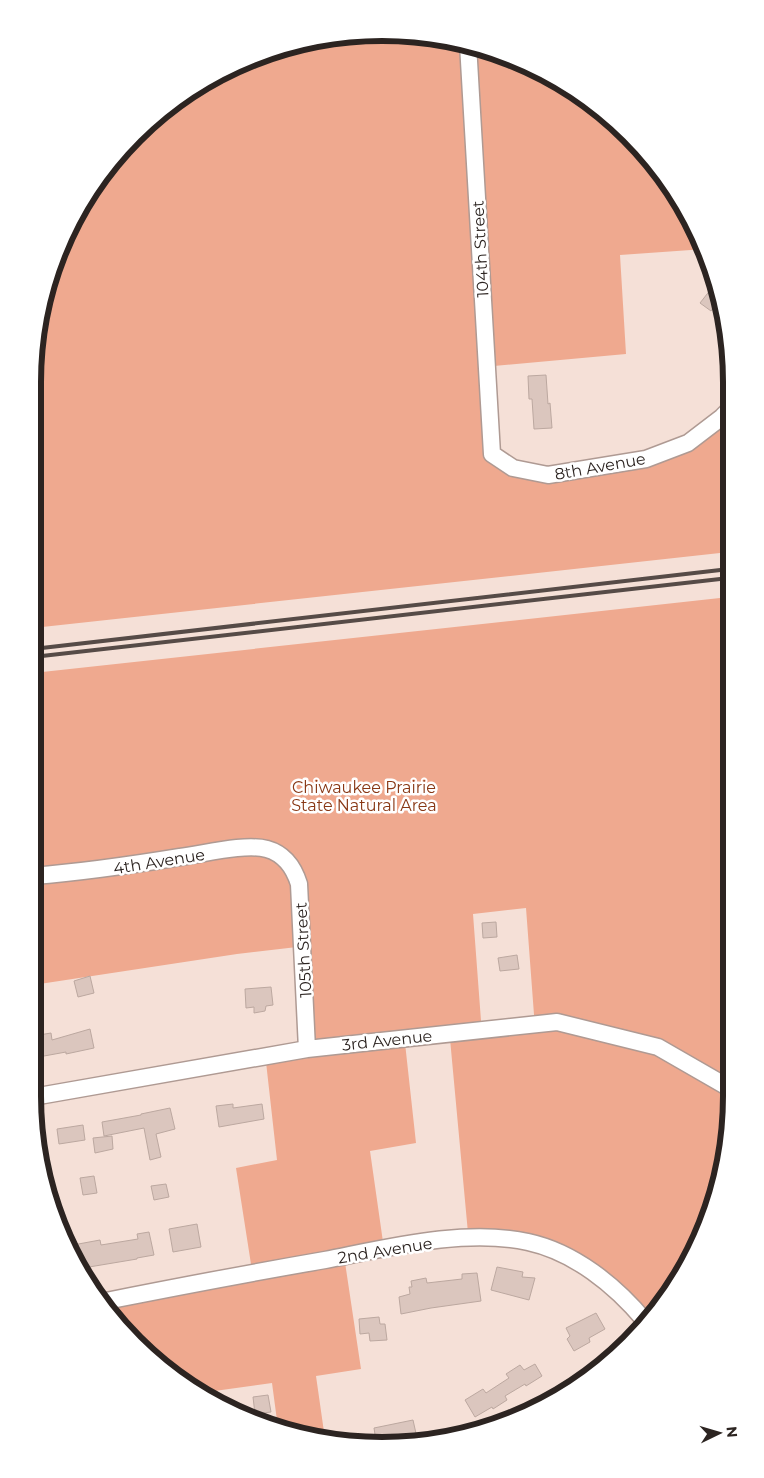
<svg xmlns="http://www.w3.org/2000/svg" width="764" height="1478" font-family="Montserrat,sans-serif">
  <rect width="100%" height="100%" fill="#f5e0d7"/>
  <path fill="#efa98f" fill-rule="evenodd" d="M405,33L472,44L536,68L595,105L659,169L705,249L620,255L626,354L483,367L487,436L513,475L531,480H545L653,462L729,415V552L33,628V359L44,292L68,228L105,169L151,119L207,79L269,51L336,36Z
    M729,597L731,1119L720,1186L696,1250L648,1317L596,1269L468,1233L449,1028L405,1043L416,1143L370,1151L383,1242L343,1249L361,1369L316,1376L325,1439H314L278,1428L272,1383L200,1393L188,1387L105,1309L253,1277L236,1168L277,1160L266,1062L318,1053L297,947L237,954L33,985V881L44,880L33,758V673ZM526,908L535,1028L482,1034L473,914Z"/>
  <path fill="#dbc6be" stroke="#bca8a0" d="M711,289L717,295L723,315L713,308L711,311L700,303Z
    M546,375L548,404L550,403L552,428L534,429L532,399H529L528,376Z
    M496,922L497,937L483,938L482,923Z
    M517,955L519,969L500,971L498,958Z
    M90,976L94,993L78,997L74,981Z
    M271,987L273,1005L266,1006L265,1011L254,1013V1007L246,1008L245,989Z
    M90,1029L94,1048L66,1054V1052L33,1058V1036L51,1033L52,1040Z
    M233,1104V1108L262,1104L264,1119L219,1127L216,1106Z
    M170,1108L175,1129L156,1134L161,1157L150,1160L144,1128L104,1136L102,1122L141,1115V1114Z
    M83,1125L85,1140L59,1144L57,1129Z
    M112,1136L113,1149L95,1153L93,1138Z
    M94,1176L97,1193L83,1195L80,1178Z
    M166,1184L169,1197L154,1200L151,1186Z
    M197,1224L201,1247L173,1252L169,1229Z
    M149,1232L154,1255L137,1258V1259L83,1268L74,1251L73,1245L100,1240L101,1245L138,1239L137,1234Z
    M497,1267L523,1272L522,1277L535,1278L529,1300L491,1290Z
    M477,1273L481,1301L431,1308L401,1314L399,1297L410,1294L409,1287H412L411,1281L426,1278L427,1283L462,1279V1274Z
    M596,1313L605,1329L589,1338L590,1342L574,1351L567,1339L570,1336L566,1328Z
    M379,1317L380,1324H385L387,1340L370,1341L369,1333L360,1334L359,1319Z
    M535,1364L542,1376L526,1386L525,1384L505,1396L507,1400L493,1409L492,1407L475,1417L465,1400L483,1389L486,1393L509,1378L506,1374L520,1365L524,1370Z
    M268,1395L271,1412L255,1414L253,1397Z
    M413,1420L417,1438L399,1442L376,1441L374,1428Z"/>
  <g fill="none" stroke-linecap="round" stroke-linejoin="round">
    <defs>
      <path id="street" d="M468,44L492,454L513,468L548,475L646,459L688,443L722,417L729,410
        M33,876C82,872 131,865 180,857C204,854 245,843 267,849C285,854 294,868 299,884L307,1049
        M33,1097L307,1049L557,1022L658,1047L731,1089
        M101,1302C176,1287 250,1273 325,1260C387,1248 465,1228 528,1242C574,1252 615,1285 645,1321"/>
    </defs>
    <use href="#street" stroke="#af9a93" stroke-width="19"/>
    <use href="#street" stroke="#fff" stroke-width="16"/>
    <path stroke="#564b47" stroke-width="4" d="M33,649L729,569
      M33,657L729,578"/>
  </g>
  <g text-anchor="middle" stroke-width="5" stroke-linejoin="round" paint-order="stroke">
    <g font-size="16" fill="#2c2421" stroke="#fff">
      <text transform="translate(480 249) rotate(-93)" y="6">104th Street</text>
      <text transform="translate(600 466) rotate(-10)" y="6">8th Avenue</text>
      <text transform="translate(159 861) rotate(-9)" y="6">4th Avenue</text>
      <text transform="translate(303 950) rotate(-93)" y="6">105th Street</text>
      <text transform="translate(387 1040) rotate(-6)" y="6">3rd Avenue</text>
      <text transform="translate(385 1250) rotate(-9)" y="6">2nd Avenue</text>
    </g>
    <g font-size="16" fill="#883714" stroke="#fff">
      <text x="364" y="793">Chiwaukee Prairie<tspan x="364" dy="18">State Natural Area</tspan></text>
    </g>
  </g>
  <path d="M0 0H764V1478H0ZM382 41H382A341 341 0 0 1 723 382V1096A341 341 0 0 1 382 1437H382A341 341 0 0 1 41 1096V382A341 341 0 0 1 382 41Z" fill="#fff" fill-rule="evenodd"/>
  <path fill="none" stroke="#2c2421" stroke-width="6" d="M382 41H382A341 341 0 0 1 723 382V1096A341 341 0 0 1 382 1437H382A341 341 0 0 1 41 1096V382A341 341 0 0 1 382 41Z"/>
  <g transform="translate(719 1433) rotate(85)" stroke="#ffffff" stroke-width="4" paint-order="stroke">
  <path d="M0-4L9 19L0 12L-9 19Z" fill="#2c2421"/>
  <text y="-8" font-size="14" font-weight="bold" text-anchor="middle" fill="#2c2421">N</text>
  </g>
</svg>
